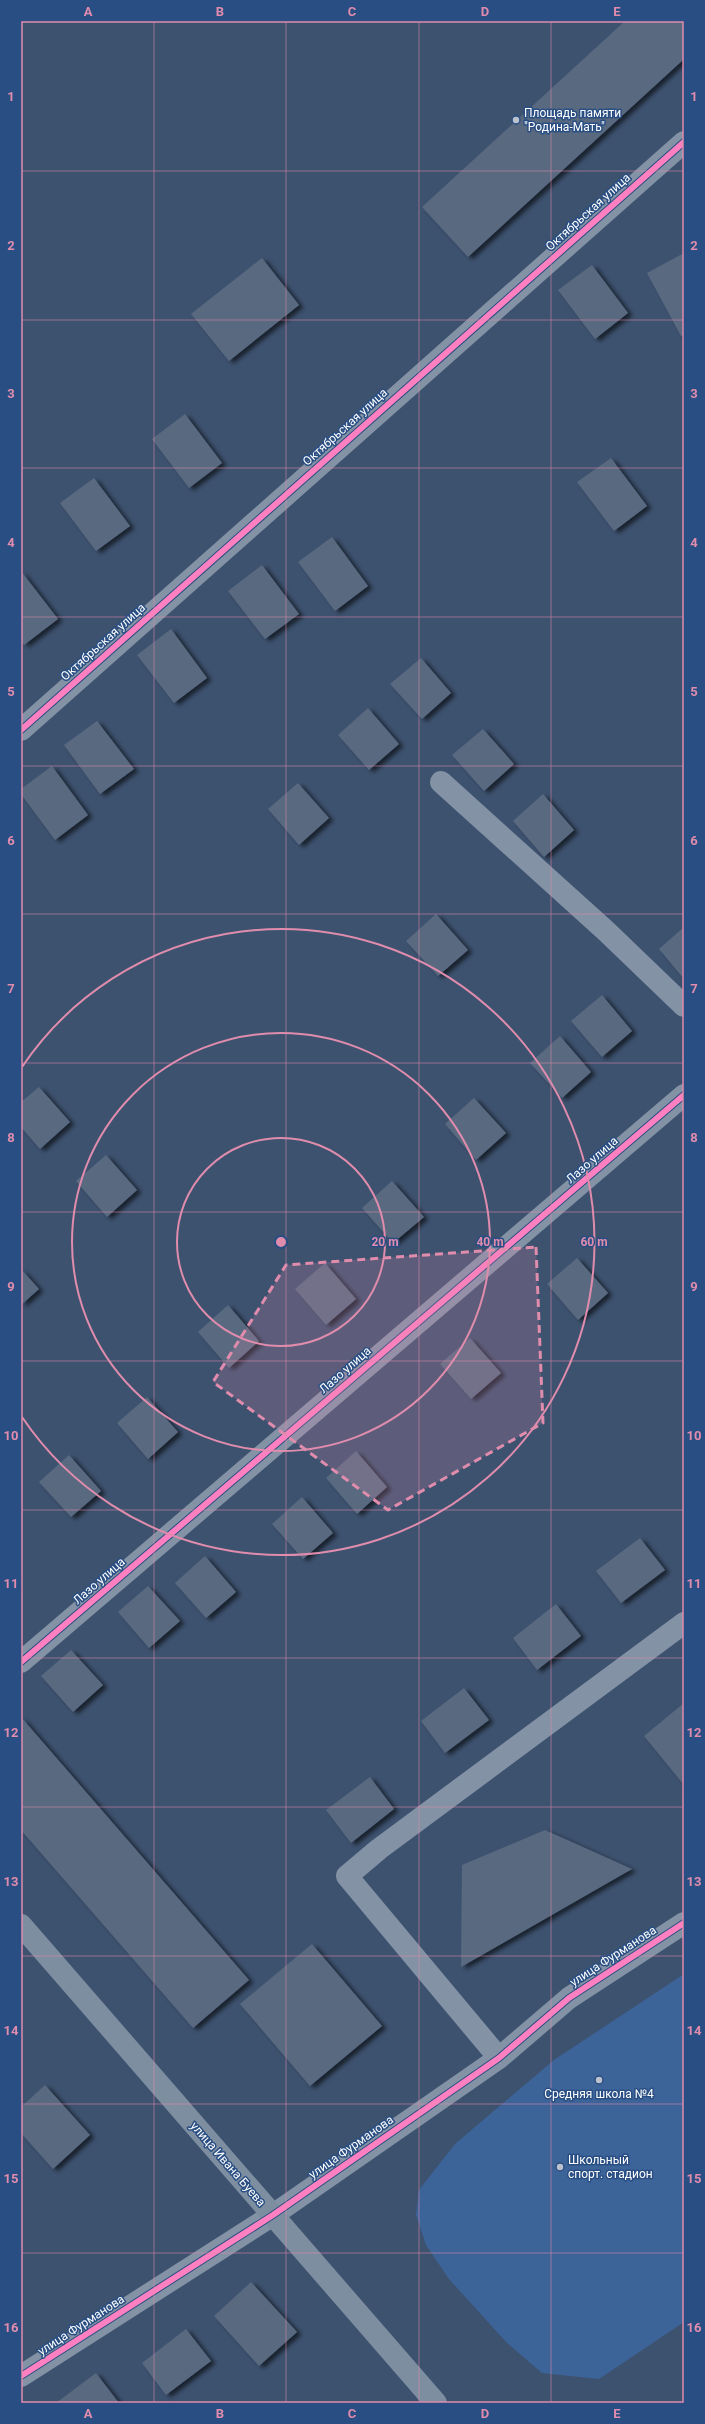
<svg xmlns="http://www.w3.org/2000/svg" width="705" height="2424" font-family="Roboto,sans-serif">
  <defs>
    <filter id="shadow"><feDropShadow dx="4.5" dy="2.5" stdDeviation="2" flood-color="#0009"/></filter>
  </defs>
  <rect width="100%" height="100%" fill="#3d526f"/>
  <path fill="#3d6499" d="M684,1974V2322L599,2379L542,2373L507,2343L449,2279L426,2245L416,2215L419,2190L455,2144L554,2060Z"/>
  <path fill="#586980" filter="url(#shadow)" d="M625,21H684V59L468,257L422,207Z
    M684,253V335L681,336L647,273Z
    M262,258L299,305L229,361L191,314Z
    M592,265L628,313L595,339L558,290Z
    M185,414L222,463L189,488L152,439Z
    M611,458L647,506L614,531L577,482Z
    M94,478L130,526L96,551L60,503Z
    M332,537L368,586L335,611L298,562Z
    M262,565L299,614L265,639L228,591Z
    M21,571L58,619L24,645L21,640Z
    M171,629L207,678L174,703L137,655Z
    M421,658L451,693L422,719L390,684Z
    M368,708L399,744L369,770L338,735Z
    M97,721L134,769L100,794L64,745Z
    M483,729L514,764L484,791L452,755Z
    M52,766L88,815L55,840L21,794V789Z
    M298,783L329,818L299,845L268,809Z
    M543,794L574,830L544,857L513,821Z
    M436,914L468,950L438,976L406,941Z
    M684,927V979L659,949Z
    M602,995L632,1031L602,1057L571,1021Z
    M560,1036L591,1072L562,1098L530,1063Z
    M39,1087L70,1122L40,1149L21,1127V1102Z
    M474,1098L506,1133L476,1160L445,1124Z
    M106,1155L137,1190L107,1217L76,1181Z
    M392,1181L424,1217L393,1243L362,1208Z
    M577,1258L608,1293L578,1320L547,1284Z
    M325,1263L356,1299L326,1325L295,1289Z
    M21,1269L39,1289L21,1305Z
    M228,1305L259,1341L229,1368L198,1332Z
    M470,1338L501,1373L471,1399L440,1364Z
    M147,1397L178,1432L148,1459L117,1423Z
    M356,1451L387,1487L357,1514L326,1478Z
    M69,1455L101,1491L71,1517L39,1482Z
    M302,1497L333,1533L303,1559L272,1524Z
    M640,1538L665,1570L621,1603L596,1571Z
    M205,1556L236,1592L206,1618L175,1583Z
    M148,1586L180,1621L149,1648L118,1612Z
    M556,1604L581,1636L537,1670L513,1638Z
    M71,1650L103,1685L73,1712L41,1676Z
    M464,1688L489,1720L445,1753L421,1721Z
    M684,1703V1785L644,1736Z
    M21,1717L249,1980L193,2028L21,1830Z
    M370,1777L394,1809L351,1843L326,1810Z
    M545,1830L632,1869L461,1967L462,1865Z
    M312,1944L382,2026L310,2086L240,2004Z
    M45,2085L90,2135L53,2169L21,2133V2107Z
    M251,2282L297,2332L259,2366L214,2316Z
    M186,2329L211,2361L166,2395L142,2363Z
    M96,2373L119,2403H56Z"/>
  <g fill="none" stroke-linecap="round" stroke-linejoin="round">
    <path stroke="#8392a5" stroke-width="22" d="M21,730L684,142
      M441,782L606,931L684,1006
      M21,1662L684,1095
      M499,2058L347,1876L379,1849L684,1623
      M21,2376L273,2215L499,2058L569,1998L684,1923"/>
    <path stroke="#7e8ea1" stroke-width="22" d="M21,1925L436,2403"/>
    <defs>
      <path id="cycleway" d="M21,730L684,142
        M21,1662L684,1095
        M21,2376L273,2215L499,2058L569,1998L684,1923"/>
    </defs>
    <use href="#cycleway" stroke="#294e83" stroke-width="8"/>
    <use href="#cycleway" stroke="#ff80c0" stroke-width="6"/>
  </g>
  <path fill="#e08cad" fill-opacity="0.2" stroke="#e08cad" stroke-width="3" stroke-dasharray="8 5" stroke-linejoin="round" d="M536,1247L543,1423L388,1510L213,1382L286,1265Z"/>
  <path fill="none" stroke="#e08cad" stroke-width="1" stroke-opacity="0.55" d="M154,21V2403M286,21V2403M419,21V2403M551,21V2403M21,171H684M21,320H684M21,468H684M21,617H684M21,766H684M21,914H684M21,1063H684M21,1212H684M21,1361H684M21,1510H684M21,1658H684M21,1807H684M21,1956H684M21,2104H684M21,2253H684"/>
  <g fill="none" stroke="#e08cad" stroke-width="2">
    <circle cx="281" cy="1242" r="104"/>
    <circle cx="281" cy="1242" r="209"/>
    <path d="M22 1067A313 313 0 1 1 22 1417"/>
  </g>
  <g fill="#bbc2cd" stroke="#294e83" stroke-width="1.5">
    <circle cx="516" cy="120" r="4"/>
    <circle cx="599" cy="2080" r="4"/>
    <circle cx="560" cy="2167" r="4"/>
  </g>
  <g text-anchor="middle" stroke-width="3" stroke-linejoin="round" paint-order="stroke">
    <g font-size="12" fill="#fff" stroke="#294e83" text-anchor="start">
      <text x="524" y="117">Площадь памяти<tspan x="524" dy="14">"Родина-Мать"</tspan></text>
      <text x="599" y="2098" text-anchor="middle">Средняя школа №4</text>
      <text x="568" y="2164">Школьный<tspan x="568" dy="14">спорт. стадион</tspan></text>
    </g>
    <g font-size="12" fill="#fff" stroke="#294e83">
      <text transform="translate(588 212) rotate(-42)" y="4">Октябрьская улица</text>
      <text transform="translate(345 427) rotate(-42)" y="4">Октябрьская улица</text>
      <text transform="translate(103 642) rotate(-42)" y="4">Октябрьская улица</text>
      <text transform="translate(592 1160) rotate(-41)" y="4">Лазо улица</text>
      <text transform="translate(345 1370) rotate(-41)" y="4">Лазо улица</text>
      <text transform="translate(99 1581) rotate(-41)" y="4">Лазо улица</text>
      <text transform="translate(613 1956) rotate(-33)" y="4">улица Фурманова</text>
      <text transform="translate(351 2147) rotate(-35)" y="4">улица Фурманова</text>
      <text transform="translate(228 2164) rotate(49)" y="4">улица Ивана Буева</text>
      <text transform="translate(81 2325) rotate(-33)" y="4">улица Фурманова</text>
    </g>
  </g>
  <circle cx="281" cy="1242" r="6" fill="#e08cad" stroke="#294e83" stroke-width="2"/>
  <g font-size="12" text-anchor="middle" font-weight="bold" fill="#e08cad" stroke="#294e83" stroke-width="3" stroke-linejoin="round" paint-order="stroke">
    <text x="385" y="1246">20 m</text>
    <text x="490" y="1246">40 m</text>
    <text x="594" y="1246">60 m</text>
  </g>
  <rect width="705" height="2424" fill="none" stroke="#294e83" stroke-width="44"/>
  <rect x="22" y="22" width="661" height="2380" fill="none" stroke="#e08cad" stroke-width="1.5"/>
  <g font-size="13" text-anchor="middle" font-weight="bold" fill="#e08cad">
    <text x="88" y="16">A</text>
    <text x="220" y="16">B</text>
    <text x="352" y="16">C</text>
    <text x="485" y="16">D</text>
    <text x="617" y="16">E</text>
    <text x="11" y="101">1</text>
    <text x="694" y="101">1</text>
    <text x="11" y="250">2</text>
    <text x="694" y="250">2</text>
    <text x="11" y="398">3</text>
    <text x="694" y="398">3</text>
    <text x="11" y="547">4</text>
    <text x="694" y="547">4</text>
    <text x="11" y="696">5</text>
    <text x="694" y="696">5</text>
    <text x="11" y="845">6</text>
    <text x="694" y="845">6</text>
    <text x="11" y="993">7</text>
    <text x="694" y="993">7</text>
    <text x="11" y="1142">8</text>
    <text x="694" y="1142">8</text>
    <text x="11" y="1291">9</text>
    <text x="694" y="1291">9</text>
    <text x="11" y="1440">10</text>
    <text x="694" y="1440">10</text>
    <text x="11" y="1588">11</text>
    <text x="694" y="1588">11</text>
    <text x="11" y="1737">12</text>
    <text x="694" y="1737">12</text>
    <text x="11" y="1886">13</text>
    <text x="694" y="1886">13</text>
    <text x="11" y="2035">14</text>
    <text x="694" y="2035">14</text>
    <text x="11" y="2183">15</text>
    <text x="694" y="2183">15</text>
    <text x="11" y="2332">16</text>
    <text x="694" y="2332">16</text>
    <text x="88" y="2418">A</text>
    <text x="220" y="2418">B</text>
    <text x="352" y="2418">C</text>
    <text x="485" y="2418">D</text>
    <text x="617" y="2418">E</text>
  </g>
</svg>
